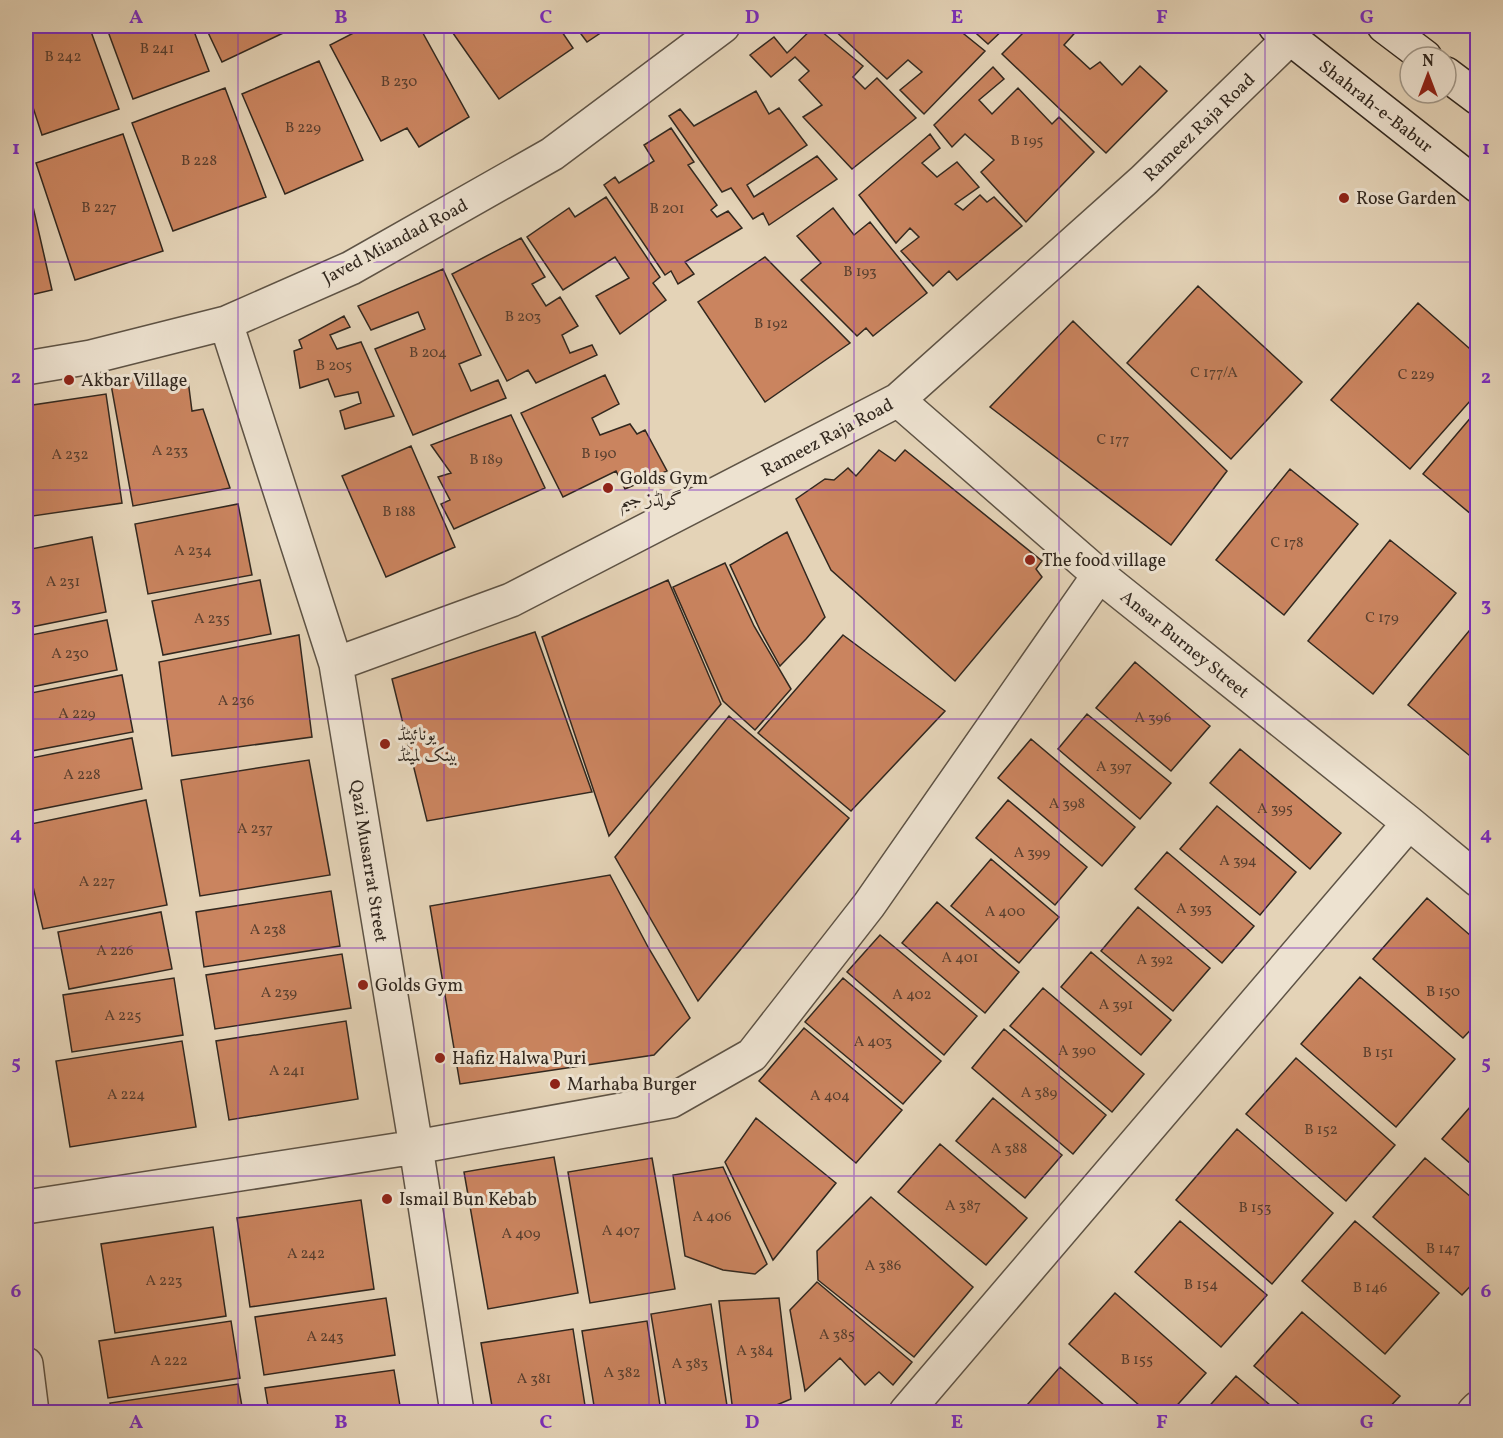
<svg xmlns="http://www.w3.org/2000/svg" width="1503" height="1438" font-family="Vollkorn,Amiri,serif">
  <rect width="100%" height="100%" fill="#e4d3b7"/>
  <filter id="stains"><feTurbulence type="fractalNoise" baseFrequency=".00333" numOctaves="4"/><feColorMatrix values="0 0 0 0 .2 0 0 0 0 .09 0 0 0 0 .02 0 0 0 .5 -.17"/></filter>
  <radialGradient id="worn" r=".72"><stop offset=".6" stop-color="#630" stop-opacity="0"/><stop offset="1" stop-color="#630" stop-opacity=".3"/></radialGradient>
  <path fill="#ca845f" stroke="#32281f" stroke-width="1.5" d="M26,26H89L119,109L42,135L26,86Z
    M106,26H192L209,71L133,99Z
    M205,26H298L222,62Z
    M367,26H419L469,117L419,147L407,128L381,141L330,45Z
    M448,26H558L573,48L499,99Z
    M575,26H611L587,42Z
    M815,26L863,66L853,77L865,89L877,78L916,118L852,169L803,117L822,105L799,80L809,71L795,57L771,77L750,55L774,37L787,53Z
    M830,26H954L985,51L924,114L900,90L922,72L908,60L887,79Z
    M968,26H1007L988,44Z
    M1030,26H1081L1064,45L1090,69L1100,62L1122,85L1140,66L1167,91L1106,153L1002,54Z
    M319,61L363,160L285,194L242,94Z
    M993,67L1004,79L979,100L992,114L1018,88L1052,124L1059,117L1094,152L1026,222L981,172L994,160L965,134L952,147L934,125Z
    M225,88L266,197L173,231L132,123Z
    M756,91L769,114L779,108L807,145L747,185L754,197L817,156L837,179L769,225L763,213L753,219L731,188L722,192L669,116L680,109L694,126Z
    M671,128L694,162L688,165L717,205L711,210L717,217L728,211L742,228L685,262L694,274L678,284L671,271L665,275L604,185L615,177L619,183L654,161L644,145Z
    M123,134L163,251L75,280L36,163Z
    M930,134L940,148L922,163L937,177L957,162L979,187L955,204L963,210L980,195L987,202L994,197L1022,226L957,280L949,271L933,286L901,251L919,237L910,228L896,243L859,195Z
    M26,176L52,290L26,296Z
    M606,197L660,277L653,283L666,300L620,334L596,296L629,278L615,257L563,290L527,237L569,208L575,217Z
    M833,208L854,235L870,222L927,293L873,336L866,328L857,336L801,280L821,263L797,236Z
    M521,238L545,277L532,284L546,306L560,297L578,326L562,335L570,353L592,345L597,355L536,383L528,370L507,381L452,274Z
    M765,257L850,343L765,402L698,302Z
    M443,269L481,355L459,364L471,391L498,380L506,398L413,435L375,349L425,329L418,312L371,330L358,306Z
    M1198,286L1302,382L1231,459L1127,363Z
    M1418,303L1478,356V392L1410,469L1331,400Z
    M344,316L350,327L330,335L337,349L361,342L394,416L345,429L340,411L361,403L358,392L335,397L328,379L300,388L294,351L302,348L299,340Z
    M1073,321L1227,471L1171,545L990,407Z
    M140,375V388L188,380L192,411L203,409L230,488L133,506L110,379Z
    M605,375L619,404L592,418L600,435L630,424L637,434L645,430L667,471L625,489L616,471L563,497L521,413Z
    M106,394L122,503L26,517V406Z
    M1478,409V520L1423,474Z
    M511,415L545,488L454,529L441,504L450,500L438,477L451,473L431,445Z
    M411,446L455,547L386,577L342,476Z
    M879,450L895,461L905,450L1042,561L1036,569L1042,577L955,681L831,570L796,499L825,479L834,480L848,468L856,476Z
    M1290,469L1358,524L1284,615L1216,560Z
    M238,504L252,575L148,594L135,524Z
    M787,532L825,617L806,639L780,666L760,630L730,565Z
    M92,537L106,612L26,628V550Z
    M1390,540L1456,593L1373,694L1308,641Z
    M725,563L754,626L791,689L755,730L723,701L673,587Z
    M260,580L271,634L163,655L152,601Z
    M668,580L721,704L609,836L542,637Z
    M107,620L117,670L26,688V636Z
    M1478,620V756L1475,760L1408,705Z
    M535,632L592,792L427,821L392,679Z
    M299,635L312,737L172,756L159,662Z
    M843,635L945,711L851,811L758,733Z
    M1135,662L1210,726L1171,771L1096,708Z
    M122,675L133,732L26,752V694Z
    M1087,714L1171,783L1140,819L1058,749Z
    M729,716L849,818L698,1001L615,857Z
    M132,738L142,789L26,812V759Z
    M1031,739L1135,827L1102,866L998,778Z
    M1240,749L1341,833L1310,869L1210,783Z
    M309,760L330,875L200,896L181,780Z
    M146,800L167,905L43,929L26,857V825Z
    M1008,800L1087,867L1055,905L976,838Z
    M1217,806L1296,872L1260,915L1180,849Z
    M1167,852L1254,926L1222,963L1135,889Z
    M991,859L1059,917L1019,963L951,906Z
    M610,875L648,947L690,1018L654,1055L460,1084L430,906Z
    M331,891L340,946L204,967L196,912Z
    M1427,898L1478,942V1022L1463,1038L1373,959Z
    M937,902L1019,972L985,1013L902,943Z
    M1138,907L1210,968L1173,1011L1101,951Z
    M161,912L172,969L69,989L58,932Z
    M880,935L977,1016L944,1055L847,972Z
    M1091,952L1171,1020L1141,1055L1061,987Z
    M342,954L351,1008L215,1029L206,975Z
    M1360,977L1455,1059L1396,1127L1301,1044Z
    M174,978L183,1035L72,1052L63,995Z
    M843,978L941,1061L903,1104L805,1022Z
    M1043,988L1144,1074L1112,1112L1010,1026Z
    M346,1021L358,1099L229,1120L216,1041Z
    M804,1028L902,1110L856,1163L759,1081Z
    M1004,1029L1106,1115L1073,1154L972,1068Z
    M182,1041L196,1127L70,1147L56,1061Z
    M1296,1058L1395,1145L1346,1201L1246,1114Z
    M993,1098L1062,1155L1025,1198L956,1141Z
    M1478,1098V1170L1442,1139Z
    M756,1118L836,1183L773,1260L725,1162Z
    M1237,1129L1333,1213L1272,1284L1176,1200Z
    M940,1144L1027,1218L986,1265L898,1192Z
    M554,1157L578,1293L488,1309L464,1172Z
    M652,1158L675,1289L590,1303L568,1172Z
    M1425,1158L1478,1203V1278L1462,1295L1373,1217Z
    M723,1167L767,1264L755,1274L723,1270L685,1256L673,1175Z
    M871,1197L973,1287L914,1357L818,1280L817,1251Z
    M361,1200L374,1289L250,1307L237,1218Z
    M1180,1221L1267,1295L1221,1347L1135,1272Z
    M1355,1221L1439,1293L1385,1354L1302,1281Z
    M213,1227L226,1316L115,1333L101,1244Z
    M817,1282L912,1362L893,1385L879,1372L865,1385L840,1358L805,1391L790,1310Z
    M1115,1293L1206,1373L1171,1412H1147L1069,1344Z
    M386,1298L395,1355L264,1375L255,1317Z
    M779,1298L791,1399L760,1412H733L719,1301Z
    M711,1304L728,1412H667L651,1314Z
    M1302,1312L1400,1396L1385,1412H1308L1254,1366Z
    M231,1321L240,1378L108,1398L99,1341Z
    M647,1321L661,1412H595L582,1331Z
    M573,1329L586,1412H493L481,1343Z
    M1060,1367L1112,1412H1021Z
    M394,1370L401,1412H269L265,1388Z
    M1236,1376L1278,1412H1204Z
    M238,1384L243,1412H112L110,1403Z"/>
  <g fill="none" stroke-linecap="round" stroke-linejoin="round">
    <defs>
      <path id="minor" d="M226,323L336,664L416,1147L457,1412
        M26,368L91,357L226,323L351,268L552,154L723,26
        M898,400L1099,575L1409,823L1478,880
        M336,664L511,600L898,400L1144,180L1290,38
        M26,1207L416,1147L671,1101L752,1055L869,905L1099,575
        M906,1412L1409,823
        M1474,1412L1478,1408"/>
      <path id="tertiary" d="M26,1364L32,1412"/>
      <path id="secondary" d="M1275,26L1478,186
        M1384,26L1425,57
        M1446,74L1478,98"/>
    </defs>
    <use href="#minor" stroke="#5e5345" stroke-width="36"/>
    <use href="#tertiary" stroke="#5e5345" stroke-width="36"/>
    <use href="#secondary" stroke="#32281f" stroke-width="36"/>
    <use href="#minor" stroke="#ede2d0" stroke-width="33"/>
    <use href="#tertiary" stroke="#ede2d0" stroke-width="33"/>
    <use href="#secondary" stroke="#ede2d0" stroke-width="33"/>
  </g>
  <path fill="none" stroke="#7b2cbf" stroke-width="1.5" stroke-opacity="0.55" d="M238,26V1412M444,26V1412M649,26V1412M854,26V1412M1059,26V1412M1265,26V1412M26,262H1478M26,490H1478M26,719H1478M26,948H1478M26,1176H1478"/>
  <g fill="#8f2418" stroke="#ede2d0" stroke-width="2">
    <circle cx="1344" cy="198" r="6"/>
    <circle cx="69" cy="380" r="6"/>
    <circle cx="608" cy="488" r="6"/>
    <circle cx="1030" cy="560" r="6"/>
    <circle cx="385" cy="744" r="6"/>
    <circle cx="363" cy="985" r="6"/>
    <circle cx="440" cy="1058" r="6"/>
    <circle cx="555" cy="1084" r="6"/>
    <circle cx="387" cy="1199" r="6"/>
  </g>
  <g text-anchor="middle" stroke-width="6" stroke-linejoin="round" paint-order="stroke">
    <g font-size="15" fill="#583f2f">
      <text x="157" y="53">B 241</text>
      <text x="63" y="61">B 242</text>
      <text x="399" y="86">B 230</text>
      <text x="303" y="132">B 229</text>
      <text x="1027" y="145">B 195</text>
      <text x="199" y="165">B 228</text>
      <text x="99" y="212">B 227</text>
      <text x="667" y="213">B 201</text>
      <text x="860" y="276">B 193</text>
      <text x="523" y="321">B 203</text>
      <text x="771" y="328">B 192</text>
      <text x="428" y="357">B 204</text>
      <text x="334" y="370">B 205</text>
      <text x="1214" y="377">C 177/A</text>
      <text x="1416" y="379">C 229</text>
      <text x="1113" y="444">C 177</text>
      <text x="170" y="455">A 233</text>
      <text x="599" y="458">B 190</text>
      <text x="70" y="459">A 232</text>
      <text x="486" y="464">B 189</text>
      <text x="399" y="516">B 188</text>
      <text x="1287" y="547">C 178</text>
      <text x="193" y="555">A 234</text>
      <text x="63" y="586">A 231</text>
      <text x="1382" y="622">C 179</text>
      <text x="212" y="623">A 235</text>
      <text x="70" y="658">A 230</text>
      <text x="236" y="705">A 236</text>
      <text x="77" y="718">A 229</text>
      <text x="1153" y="722">A 396</text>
      <text x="1114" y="771">A 397</text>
      <text x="82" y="779">A 228</text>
      <text x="1067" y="808">A 398</text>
      <text x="1275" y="813">A 395</text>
      <text x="255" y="833">A 237</text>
      <text x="1032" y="857">A 399</text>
      <text x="1238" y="865">A 394</text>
      <text x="97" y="886">A 227</text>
      <text x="1194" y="913">A 393</text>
      <text x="1005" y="916">A 400</text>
      <text x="268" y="934">A 238</text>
      <text x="115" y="955">A 226</text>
      <text x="960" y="962">A 401</text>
      <text x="1155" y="964">A 392</text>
      <text x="1443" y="996">B 150</text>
      <text x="279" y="997">A 239</text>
      <text x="912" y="999">A 402</text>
      <text x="1116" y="1009">A 391</text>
      <text x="123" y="1020">A 225</text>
      <text x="873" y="1046">A 403</text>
      <text x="1077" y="1055">A 390</text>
      <text x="1378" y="1057">B 151</text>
      <text x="287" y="1075">A 241</text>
      <text x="1039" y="1097">A 389</text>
      <text x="126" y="1099">A 224</text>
      <text x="830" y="1100">A 404</text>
      <text x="1321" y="1134">B 152</text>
      <text x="1009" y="1153">A 388</text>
      <text x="963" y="1210">A 387</text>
      <text x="1255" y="1212">B 153</text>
      <text x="712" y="1221">A 406</text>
      <text x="621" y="1235">A 407</text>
      <text x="521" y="1238">A 409</text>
      <text x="1443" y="1253">B 147</text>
      <text x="306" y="1258">A 242</text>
      <text x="883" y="1270">A 386</text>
      <text x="164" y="1285">A 223</text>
      <text x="1201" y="1289">B 154</text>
      <text x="1370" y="1292">B 146</text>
      <text x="837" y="1339">A 385</text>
      <text x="325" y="1341">A 243</text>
      <text x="755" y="1355">A 384</text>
      <text x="1137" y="1364">B 155</text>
      <text x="169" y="1365">A 222</text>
      <text x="690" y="1368">A 383</text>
      <text x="622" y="1377">A 382</text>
      <text x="534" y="1383">A 381</text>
    </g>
    <g font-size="18" fill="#32281f" stroke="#ede2d0">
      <text transform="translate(1376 106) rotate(38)" y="6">Shahrah-e-Babur</text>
      <text transform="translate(1199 127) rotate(-44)" y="6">Rameez Raja Road</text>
      <text transform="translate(395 241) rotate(-28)" y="6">Javed Miandad Road</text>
      <text transform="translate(827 437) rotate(-28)" y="6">Rameez Raja Road</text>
      <text transform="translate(1185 644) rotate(39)" y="6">Ansar Burney Street</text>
      <text transform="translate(369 861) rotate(81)" y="6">Qazi Musarrat Street</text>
    </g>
    <g font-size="18" fill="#32281f" stroke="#ede2d0" text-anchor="start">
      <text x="1356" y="204">Rose Garden</text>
      <text x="81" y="386">Akbar Village</text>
      <text x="620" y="484">Golds Gym<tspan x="620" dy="21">گولڈز جیم</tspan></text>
      <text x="1042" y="566">The food village</text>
      <text x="397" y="740">یونائیٹڈ<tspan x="397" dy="21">بینک لمیٹڈ</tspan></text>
      <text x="375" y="991">Golds Gym</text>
      <text x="452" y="1064">Hafiz Halwa Puri</text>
      <text x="567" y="1090">Marhaba Burger</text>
      <text x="399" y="1205">Ismail Bun Kebab</text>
    </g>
  </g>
  <rect width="1503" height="1438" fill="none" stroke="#e4d3b7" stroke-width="66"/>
  <g transform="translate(1428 75)"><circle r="28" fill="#ede2d0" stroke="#a29889" stroke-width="1.5"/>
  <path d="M0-4.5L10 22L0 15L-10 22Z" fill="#8f2418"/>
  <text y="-9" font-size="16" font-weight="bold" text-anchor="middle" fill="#32281f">N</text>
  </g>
  <rect x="33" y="33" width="1437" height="1372" fill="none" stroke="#7b2cbf" stroke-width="2"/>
  <g font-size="20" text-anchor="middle" font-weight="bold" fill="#7b2cbf">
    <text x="136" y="23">A</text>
    <text x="341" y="23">B</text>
    <text x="546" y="23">C</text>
    <text x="752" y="23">D</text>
    <text x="957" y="23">E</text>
    <text x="1162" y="23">F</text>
    <text x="1367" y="23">G</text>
    <text x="16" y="154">1</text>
    <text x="1486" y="154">1</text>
    <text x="16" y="383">2</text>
    <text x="1486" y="383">2</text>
    <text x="16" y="611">3</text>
    <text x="1486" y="611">3</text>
    <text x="16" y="840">4</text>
    <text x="1486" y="840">4</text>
    <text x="16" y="1069">5</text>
    <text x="1486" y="1069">5</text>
    <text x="16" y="1297">6</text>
    <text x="1486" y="1297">6</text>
    <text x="136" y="1428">A</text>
    <text x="341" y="1428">B</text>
    <text x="546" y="1428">C</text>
    <text x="752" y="1428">D</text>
    <text x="957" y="1428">E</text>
    <text x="1162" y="1428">F</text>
    <text x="1367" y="1428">G</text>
  </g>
  <rect width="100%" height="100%" filter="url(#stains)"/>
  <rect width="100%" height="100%" fill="url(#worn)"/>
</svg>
